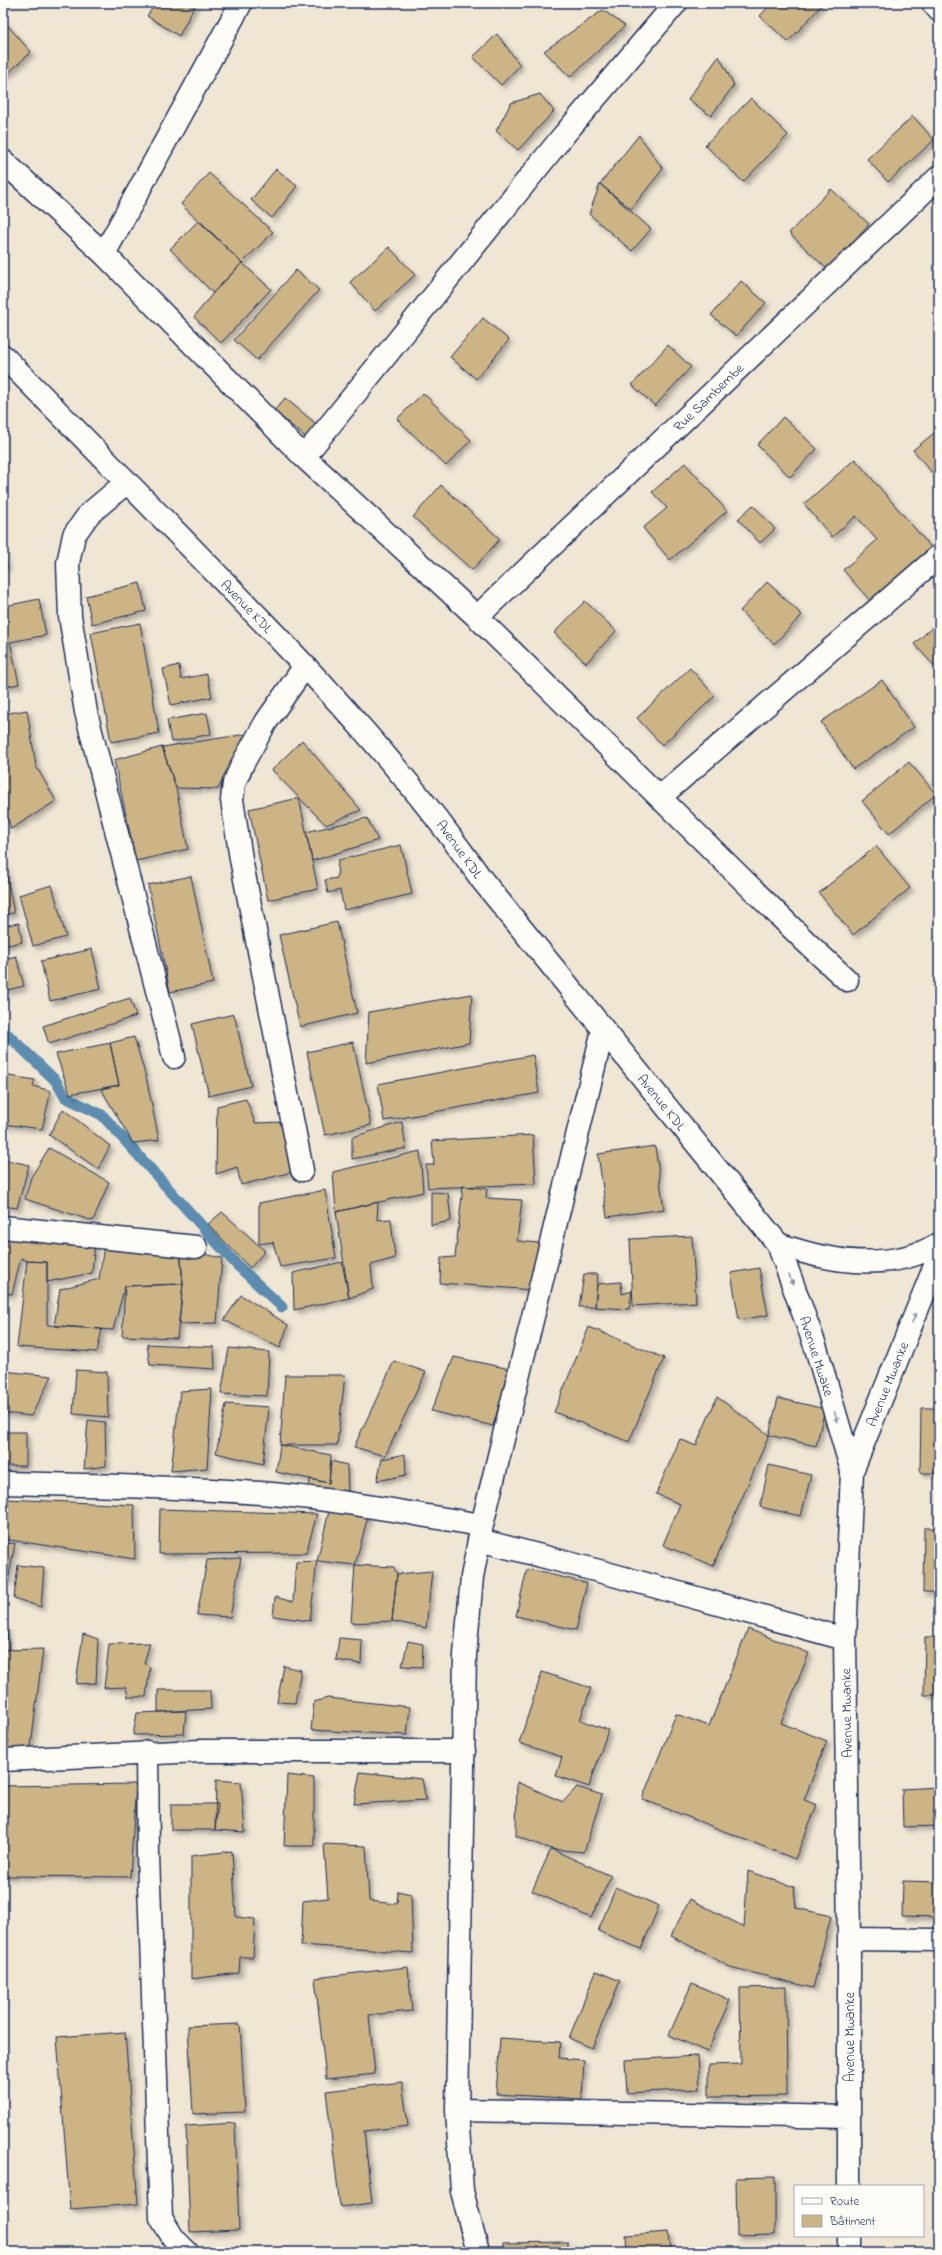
<svg xmlns="http://www.w3.org/2000/svg" width="942" height="2255" font-family="'Indie Flower',sans-serif">
  <defs>
    <filter id="shadow"><feDropShadow dx="3.5" dy="3.5" stdDeviation="2" flood-color="#0004"/></filter>
  </defs>
  <rect width="100%" height="100%" fill="#efe6d4"/>
  <filter id="ink" filterUnits="userSpaceOnUse"><feTurbulence type="fractalNoise" baseFrequency=".025" numOctaves="2"/><feDisplacementMap in="SourceGraphic" scale="8" xChannelSelector="R" yChannelSelector="G"/><feConvolveMatrix kernelMatrix="1 2 1 2 8 2 1 2 1" color-interpolation-filters="sRGB"/></filter>
  <g filter="url(#ink)">
    <g fill="none" stroke-linecap="round" stroke-linejoin="round">
      <path stroke="#5b8cb0" stroke-width="11" d="M3,1030L56,1081L65,1097L102,1115L237,1265L282,1307"/>
    </g>
    <path fill="#cdb484" stroke="#1b2f5e" filter="url(#shadow)" d="M156,3H196L179,36L147,16Z
      M772,3H817L821,6L788,42L760,16Z
      M603,10L625,26L570,77L544,51Z
      M3,20L31,52L3,78Z
      M497,34L520,65L501,85L473,57Z
      M719,56L734,85L711,116L688,99Z
      M540,94L554,111L518,150L496,131L511,103Z
      M751,98L788,135L743,182L705,145Z
      M913,116L934,140L888,182L867,159Z
      M639,135L663,169L631,209L600,184Z
      M276,169L297,186L272,218L251,200Z
      M209,173L273,232L242,263L181,204Z
      M600,184L651,229L632,251L589,214Z
      M831,189L869,224L827,269L789,233Z
      M199,220L242,263L213,293L170,249Z
      M389,247L415,275L375,311L350,282Z
      M242,263L271,289L221,343L194,317L213,293Z
      M296,270L319,290L257,360L234,340Z
      M741,281L766,303L736,336L711,315Z
      M483,318L509,340L476,379L450,357Z
      M668,345L691,367L655,406L632,385Z
      M423,393L471,440L446,466L397,419Z
      M285,398L320,427L309,440L274,411Z
      M783,417L817,449L790,477L757,445Z
      M939,429V481L913,450Z
      M855,459L935,552L873,604L843,570L877,540L856,516L832,537L804,504Z
      M685,463L727,511L670,560L643,528L667,508L652,492Z
      M441,485L500,539L472,570L413,517Z
      M753,505L775,529L760,543L738,519Z
      M3,549L7,568L3,569Z
      M767,582L802,615L774,644L740,611Z
      M140,583L146,611L92,624L86,596Z
      M3,598L5,606L39,599L46,635L10,642L19,684L3,687Z
      M585,601L616,631L586,663L554,633Z
      M939,621V671L914,644Z
      M140,623L159,733L111,742L91,633Z
      M179,665L181,679L207,674L212,697L171,705L163,669Z
      M690,668L715,696L662,745L637,718Z
      M882,680L914,727L853,769L821,722Z
      M27,710L36,766L56,801L11,829L3,804V714Z
      M207,713L211,734L171,742L167,720Z
      M247,734L218,789L176,788L162,747Z
      M302,740L361,810L326,825L272,770Z
      M162,747L176,788L188,849L136,861L114,760Z
      M909,762L936,794L889,834L862,801Z
      M299,798L318,889L268,900L249,809Z
      M367,818L378,840L312,861L306,832Z
      M401,845L412,894L344,910L340,890L328,893L325,880L337,878L338,860Z
      M876,846L910,888L853,935L819,893Z
      M4,862L14,913L3,915V863Z
      M191,876L213,983L170,992L148,885Z
      M52,885L66,937L33,946L19,895Z
      M337,922L357,1013L300,1027L279,935Z
      M19,923L22,942L3,946V926Z
      M92,949L101,989L50,1001L41,961Z
      M16,956L24,986L3,991V959Z
      M472,994L469,1043L366,1063L369,1012Z
      M130,998L136,1016L49,1044L43,1026Z
      M234,1014L251,1086L209,1096L192,1024Z
      M134,1037L146,1077L159,1140L133,1143L101,1089L119,1085L110,1043Z
      M353,1042L371,1125L325,1135L307,1052Z
      M110,1043L119,1085L70,1094L56,1054Z
      M533,1055L539,1093L384,1121L378,1084Z
      M3,1075L35,1080L33,1086L51,1091L42,1129L3,1124Z
      M246,1099L255,1123L286,1122L292,1172L241,1185L237,1167L216,1174L217,1106Z
      M63,1109L110,1146L98,1169L49,1135Z
      M402,1122L406,1148L352,1159V1137Z
      M533,1135L536,1184L428,1188L426,1165H434L432,1141Z
      M655,1146L664,1209L607,1217L598,1154Z
      M49,1148L109,1182L93,1221L25,1199L31,1177Z
      M420,1151L423,1192L336,1212L333,1172Z
      M3,1159L29,1165L17,1208L3,1206Z
      M463,1186L487,1189L486,1198L522,1200L517,1241L539,1243L533,1290L440,1283L441,1258L455,1257Z
      M325,1190L336,1258L280,1267L273,1242L259,1244V1203Z
      M431,1192L448,1193L451,1221L431,1225Z
      M378,1202L377,1220L391,1219L395,1258L371,1265L373,1289L349,1298L336,1212Z
      M222,1212L265,1251L250,1268L208,1224Z
      M3,1228L95,1241L92,1273L47,1282V1262L27,1261L21,1258L12,1294L3,1293Z
      M692,1236L696,1302L633,1306L630,1239Z
      M104,1245L180,1249L183,1284L125,1286L113,1330L54,1326L60,1289L99,1279Z
      M180,1249L222,1258L217,1323L179,1324L183,1284Z
      M27,1261L47,1262V1325L102,1329L97,1352L17,1347Z
      M342,1262L349,1298L294,1310L293,1273Z
      M759,1268L768,1315L739,1320L731,1273Z
      M584,1274H598L595,1307H579Z
      M621,1282L622,1294L632,1291L629,1309L595,1307L597,1284Z
      M183,1284L177,1338L122,1336L125,1286Z
      M241,1295L288,1325L280,1348L224,1320Z
      M589,1327L664,1358L629,1442L554,1412Z
      M147,1344L214,1347L215,1369L150,1365Z
      M229,1348L269,1352L267,1396L221,1394Z
      M454,1357L510,1369L493,1426L431,1411Z
      M394,1361L426,1372L385,1456L354,1447Z
      M76,1370L107,1372L108,1417L73,1414Z
      M3,1371L52,1376L31,1416L3,1413Z
      M285,1375H345L337,1445H280Z
      M212,1389L207,1468L171,1471L180,1391Z
      M717,1397L769,1435L713,1566L663,1545L680,1504L656,1494L680,1439L696,1446Z
      M778,1398L825,1409L816,1446L769,1435Z
      M226,1404L269,1407L263,1464L216,1453Z
      M921,1408H939V1473H920Z
      M88,1420L105,1422L106,1466L84,1469Z
      M3,1432H26V1466H3Z
      M280,1445L331,1455L329,1483L276,1472Z
      M405,1454L406,1475L377,1481L382,1459Z
      M331,1461L347,1465L348,1497L309,1493L310,1479L329,1483Z
      M769,1465L811,1475L801,1516L760,1507Z
      M5,1499L134,1505L135,1559L3,1539Z
      M160,1509L317,1514L306,1553L159,1554Z
      M329,1511L369,1512L355,1565L317,1561Z
      M924,1528H939V1592H923Z
      M15,1543L8,1581L3,1580V1544Z
      M241,1558L230,1617L197,1615L207,1560Z
      M317,1561L310,1621L273,1616L275,1597L293,1602L296,1562Z
      M18,1565L44,1568L41,1607L14,1598Z
      M355,1565L394,1567L397,1574L392,1621L351,1623Z
      M527,1569L587,1583L576,1630L516,1616Z
      M432,1571L426,1628L392,1621L397,1574Z
      M3,1628H6L9,1649L3,1650Z
      M748,1629L809,1653L781,1723L827,1741L804,1800L817,1805L795,1859L642,1799L676,1714L709,1726Z
      M83,1634L98,1639L96,1683L76,1684Z
      M925,1637H939V1695H924Z
      M339,1638L362,1640L361,1664L336,1660Z
      M408,1641L423,1644L422,1667L402,1666Z
      M150,1643L144,1663L150,1667L146,1697H128L126,1687L104,1688L109,1644Z
      M43,1649L30,1754L3,1751V1650Z
      M284,1666L301,1670L295,1703L277,1702Z
      M542,1672L591,1688L580,1720L608,1730L589,1787L556,1776L562,1757L519,1743Z
      M158,1690H210L211,1709L158,1712Z
      M328,1698L410,1707L407,1735L311,1730L314,1702Z
      M186,1711L184,1734L133,1735L137,1713Z
      M360,1772L422,1779L426,1800L354,1804Z
      M287,1775L314,1778V1846H284Z
      M216,1780L241,1782L245,1832L215,1830Z
      M517,1782L563,1802L577,1787L602,1795L584,1852L551,1849L516,1836Z
      M136,1784L130,1877L3,1876V1786Z
      M939,1787V1826L903,1827L902,1789Z
      M171,1804H218L215,1830H171Z
      M324,1844L366,1846L369,1901L397,1904L398,1891L411,1894L413,1953L301,1945L303,1901L328,1898Z
      M551,1849L611,1876L591,1918L532,1891Z
      M232,1851L236,1917L255,1919L253,1957H240L239,1973L191,1979V1856Z
      M748,1871L794,1887L796,1908L831,1916L813,1988L730,1967L671,1936L690,1899L744,1927Z
      M903,1881L939,1882V1917L902,1916Z
      M616,1887L659,1906L641,1949L598,1931Z
      M408,1967L412,2011L369,2015L375,2074L326,2079L315,1978Z
      M596,1971L620,1981L592,2048L569,2038Z
      M692,1983L730,2000L707,2052L669,2035Z
      M786,1987L787,2096L709,2097V2065L741,2064L740,1988Z
      M240,2024L245,2112L193,2114L188,2026Z
      M125,2032L138,2204L70,2209L57,2037Z
      M500,2038L560,2042L559,2058L584,2060L582,2099L496,2094Z
      M698,2056L700,2089L627,2093L625,2060Z
      M402,2082L408,2126L364,2131L372,2203L340,2207L326,2091Z
      M235,2123L239,2230L190,2232L186,2126Z
      M775,2177V2235L737,2236L736,2178Z
      M668,2232L670,2252H627L626,2235Z
      M568,2242V2252H503V2243Z"/>
    <g fill="none" stroke-linecap="round" stroke-linejoin="round">
      <defs>
        <path id="minor" d="M933,3L939,10
          M3,161L104,254L304,457L477,617L806,942L847,980
          M104,254L241,3
          M3,356C80,434 157,512 233,591C322,682 409,775 482,880L778,1244C829,1262 890,1272 939,1244
          M304,457L563,136L676,3
          M127,482L89,514L74,535L68,563L70,616L86,712L174,1057
          M477,617L939,177
          M660,797L939,556
          M302,1170L241,859L232,800L234,783L243,763L266,722L305,666
          M3,1227L196,1247
          M778,1244L816,1348L852,1471
          M3,1483C93,1485 183,1487 272,1494C342,1500 412,1514 482,1525
          M479,1540L599,1571L845,1639
          M147,1752L148,1856L161,2218L174,2239L187,2252
          M3,1760L200,1751H464
          M849,1939L939,1940
          M457,2110L849,2117
          M849,2186V1939L845,1639L852,1471L939,1256
          M849,2236V2252
          M478,2252L462,2191L457,2110L465,1655L472,1577L482,1525L603,1030"/>
      </defs>
      <use href="#minor" stroke="#1b2f5e" stroke-width="25"/>
      <use href="#minor" stroke="#fdfcf7" stroke-width="22"/>
    </g>
    <defs><path id="oneway-solid" d="M-6-.8H1V-3.2L6.5 0L1 3.2V.8H-6Z"/></defs>
    <g fill="#8c96aa">
      <use href="#oneway-solid" transform="translate(791 1280) rotate(70)"/>
      <use href="#oneway-solid" transform="translate(914 1318) rotate(-68)"/>
      <use href="#oneway-solid" transform="translate(836 1417) rotate(74)"/>
    </g>
  </g>
  <g text-anchor="middle" stroke-width="4" stroke-linejoin="round" paint-order="stroke">
    <g font-size="14" fill="#1b2f5e" stroke="#fdfcf7">
      <text transform="translate(708 397) rotate(-44)" y="5">Rue Sambembe</text>
      <text transform="translate(247 606) rotate(46)" y="5">Avenue KDL</text>
      <text transform="translate(460 849) rotate(54)" y="5">Avenue KDL</text>
      <text transform="translate(662 1102) rotate(51)" y="5">Avenue KDL</text>
      <text transform="translate(817 1356) rotate(72)" y="5">Avenue Mwake</text>
      <text transform="translate(887 1384) rotate(-68)" y="5">Avenue Mwanke</text>
      <text transform="translate(846 1713) rotate(-91)" y="5">Avenue Mwanke</text>
      <text transform="translate(849 2037) rotate(-90)" y="5">Avenue Mwanke</text>
    </g>
  </g>
  <rect width="942" height="2255" fill="none" stroke="#fdfcf7" stroke-width="16"/>
  <rect x="8" y="8" width="926" height="2239" fill="none" stroke="#1b2f5e" stroke-width="1.5" filter="url(#ink)"/>
  <rect x="794" y="2185" width="130" height="52" fill="#fdfcf7" stroke="#a3aaba"/>
  <rect x="802" y="2198" width="20" height="6" fill="#fdfcf7" stroke="#a3aaba"/>
  <text x="830" y="2205" font-size="12" fill="#1b2f5e">Route</text>
  <rect x="802" y="2215" width="20" height="12" fill="#cdb484" stroke="#a3aaba"/>
  <text x="830" y="2225" font-size="12" fill="#1b2f5e">Bâtiment</text>
</svg>
